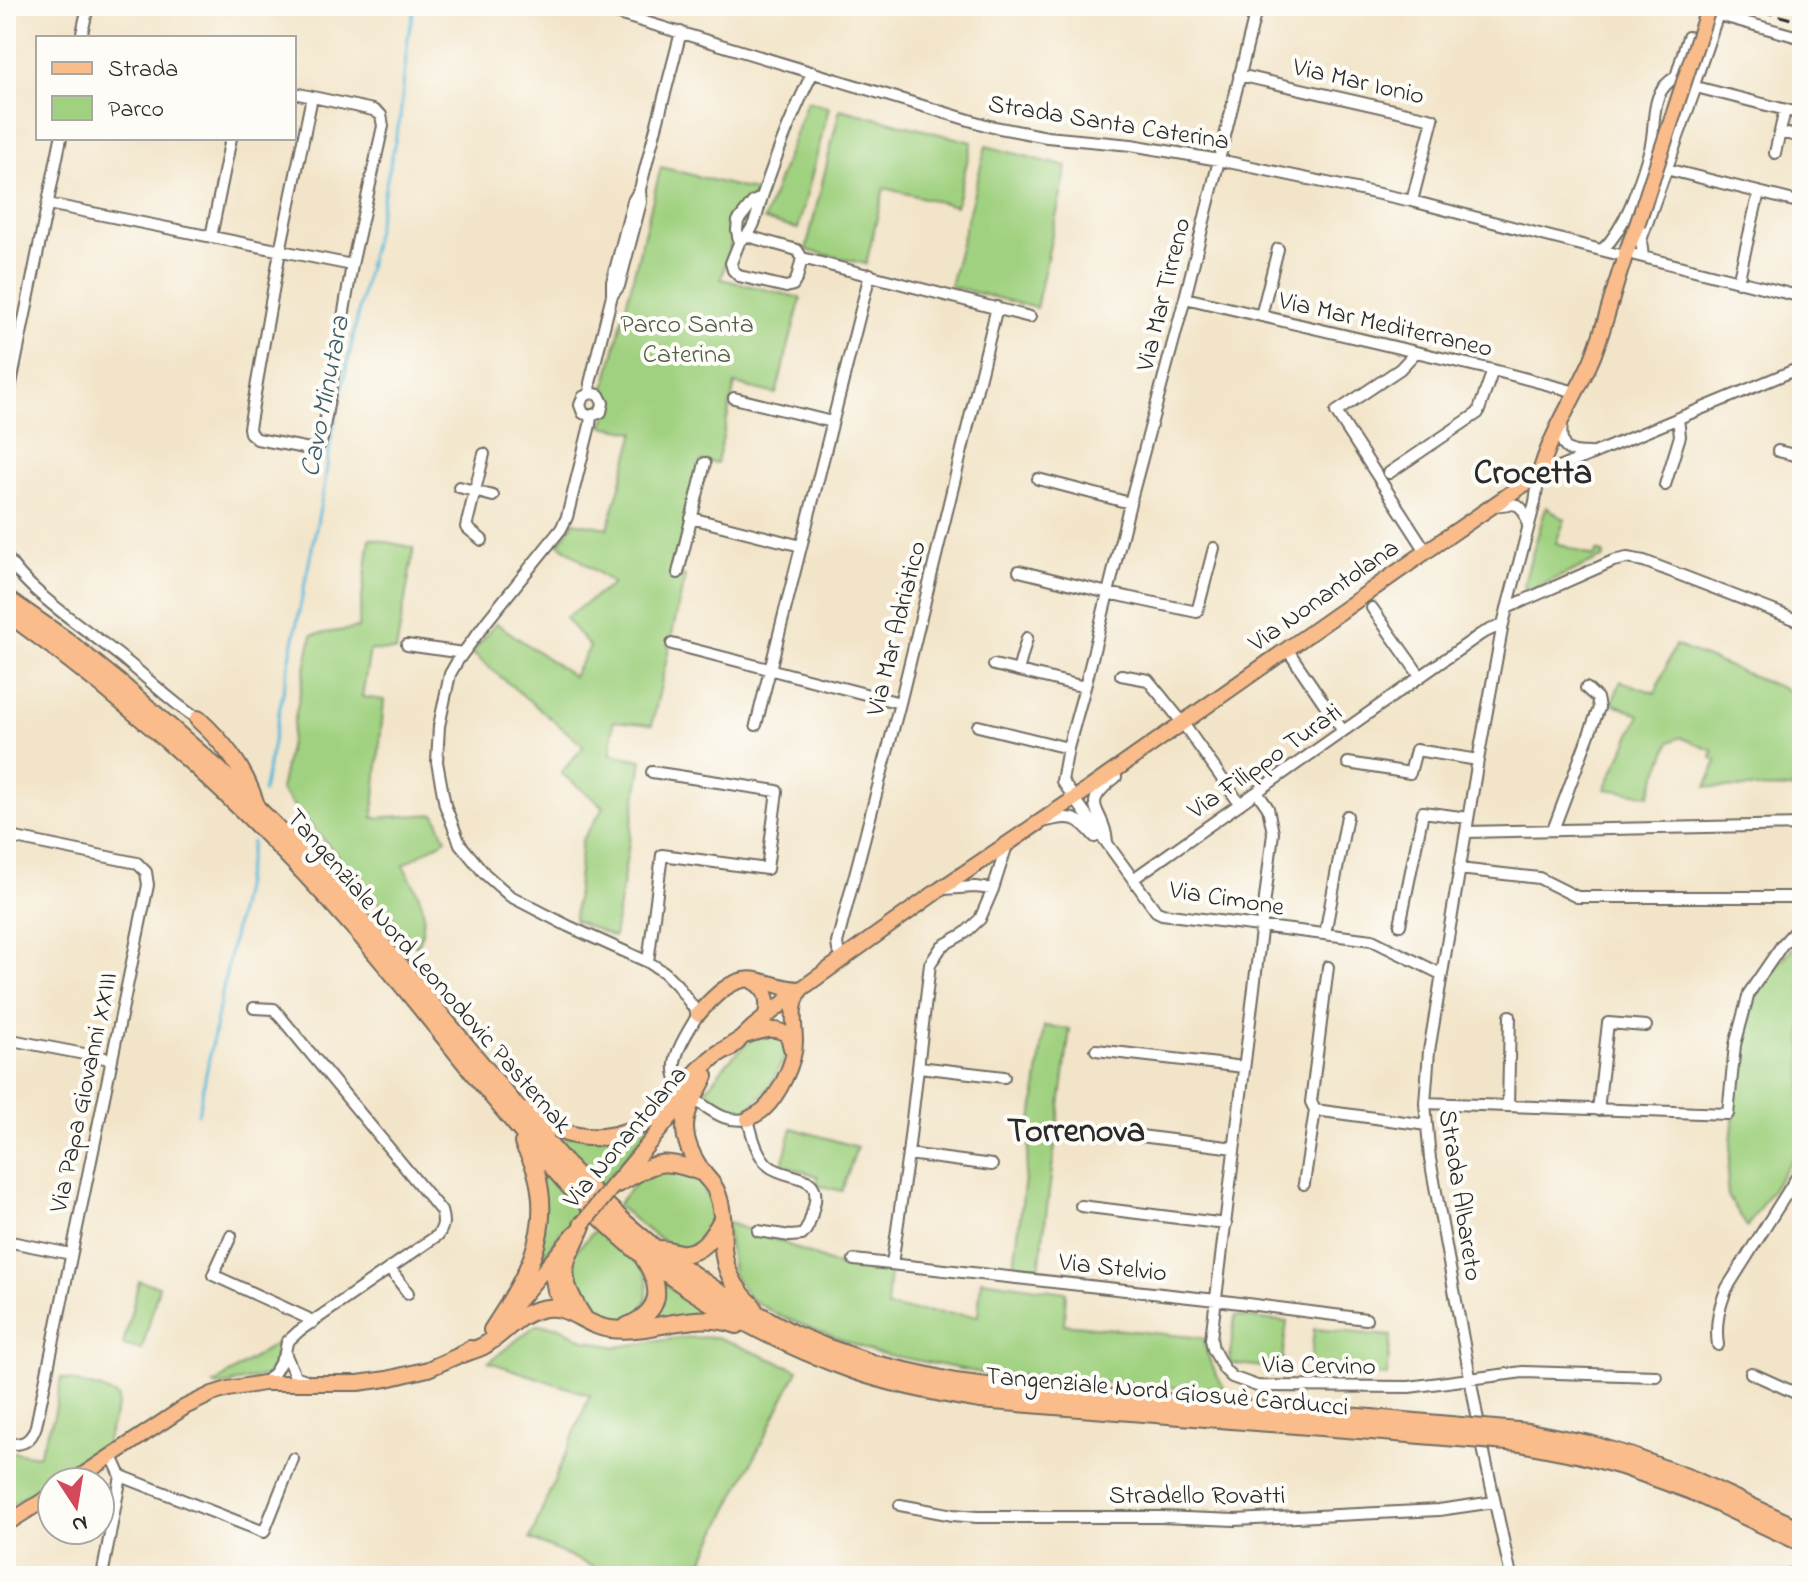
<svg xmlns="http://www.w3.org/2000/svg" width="1808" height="1582" font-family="'Indie Flower',sans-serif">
  <rect width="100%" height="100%" fill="#fdfcf7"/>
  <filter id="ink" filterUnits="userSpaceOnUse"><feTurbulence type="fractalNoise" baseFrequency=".0125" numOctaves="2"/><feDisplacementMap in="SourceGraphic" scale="16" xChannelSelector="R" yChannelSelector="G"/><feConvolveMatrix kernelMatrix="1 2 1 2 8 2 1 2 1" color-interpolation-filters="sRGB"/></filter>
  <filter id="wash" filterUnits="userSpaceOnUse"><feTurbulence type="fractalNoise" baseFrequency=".006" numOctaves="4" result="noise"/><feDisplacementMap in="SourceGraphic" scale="32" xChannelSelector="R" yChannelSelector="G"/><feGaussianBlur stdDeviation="1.8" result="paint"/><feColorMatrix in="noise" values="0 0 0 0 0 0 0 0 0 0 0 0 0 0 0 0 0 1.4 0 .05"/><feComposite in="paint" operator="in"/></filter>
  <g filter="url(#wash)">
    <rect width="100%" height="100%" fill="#f2e4c8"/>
    <path fill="#a0d180" stroke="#667e56" stroke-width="2" d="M807,101L829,107L798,229L764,220Z
      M840,109L972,142L956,206L884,188L866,264L806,250Z
      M986,146L1067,167L1036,308L950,286Z
      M661,167L758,192L736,216L731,230L732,241L721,279L801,298L776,394L735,384L717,463L701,461L673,573L685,576L652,725L613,721L611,754L642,760L614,937L574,920L582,840L604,807L561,773L584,746L472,653L496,623L573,676L590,647L565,618L613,584L559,544L574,522L608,528L635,432L602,426C607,412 619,405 604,392Z
      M1546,507C1553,511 1558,516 1565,519L1556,543L1594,557L1597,551L1604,554V557L1530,590L1523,586Z
      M370,538L414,548L396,651L370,650L362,697L384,700L373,818L435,814L446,839L403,865C422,900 430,908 418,948L280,790L312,635L358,628Z
      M1675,645L1802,696V754L1792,789L1706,787L1717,761L1711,757L1713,751L1680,737L1670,742L1649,795L1605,789L1640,715L1612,703L1621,681L1655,693Z
      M1802,938V1144L1747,1227L1728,1196L1727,1185L1737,1082L1754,1000L1772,970Z
      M1044,1026L1070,1029L1039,1270L1014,1266Z
      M763,1033H778L785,1043V1057L770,1085L751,1107L737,1113L718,1107L702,1095C721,1070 735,1049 763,1033Z
      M656,1120L598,1190L540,1127L561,1138Z
      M792,1128L857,1147L842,1191L817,1185L818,1176L782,1165Z
      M531,1154L555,1185L579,1209L528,1275L536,1257Z
      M661,1168C668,1169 678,1169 685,1172C696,1178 705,1188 709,1199C717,1221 703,1250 678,1247C663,1246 629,1215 617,1205L643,1174Z
      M726,1222L777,1240L833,1264L890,1270L887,1308L978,1316L981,1280L1066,1292L1064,1324L1203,1338C1207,1360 1218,1378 1230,1398L1209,1390L987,1374L874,1352L777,1315L750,1298L733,1274Z
      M596,1229C608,1240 635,1257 643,1269C648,1277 648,1284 647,1293C646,1331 586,1329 573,1298C570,1289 572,1266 572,1255Z
      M658,1280L711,1313L637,1325Z
      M139,1281L159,1286L142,1350L123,1345Z
      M1235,1316L1287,1322L1281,1369L1229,1363Z
      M536,1325L558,1326L584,1340L616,1347L679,1338L717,1337L798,1370L695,1576H614L530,1539L590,1395L489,1362Z
      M1314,1329L1391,1336L1387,1376L1310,1369Z
      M278,1342L276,1365L266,1376L218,1386L214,1384Z
      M61,1378L102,1389L118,1397V1405L105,1445L6,1508L7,1451L38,1456L54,1416Z"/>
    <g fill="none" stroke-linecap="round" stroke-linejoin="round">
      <path stroke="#5dbadb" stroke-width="3" d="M263,792L324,488L330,445L400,118L408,37L415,6
        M198,1114L252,842"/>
    </g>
  </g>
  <g filter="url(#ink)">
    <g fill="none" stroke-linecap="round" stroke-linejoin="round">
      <defs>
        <path id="minor" d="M592,6L989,126L1047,137L1131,145L1219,160L1412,201L1624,256
          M1257,6L1185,298L1130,503L1085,687L1068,748L1062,781L1156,911L1162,914L1372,940L1441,974
          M1697,9L1802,38
          M81,38L88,6
          M1239,75L1433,119L1412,201
          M1676,77L1688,37L1704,42
          M1696,87L1802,114
          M294,93L373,110L381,115L383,126L352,265L322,439L319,446L310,449L257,439L250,433L249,428L280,251L312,97
          M1780,132L1802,137
          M1775,153L1785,110
          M1666,169L1802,203
          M48,204L352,265
          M747,236L797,250L802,258L797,278L793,285L786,287L739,276L733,270L731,263L739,243L737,230L738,221L753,202L761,198
          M211,237L231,138
          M743,239C757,227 757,210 763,194C777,153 793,112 813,72
          M1603,249C1628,225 1640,181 1650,149C1657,123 1648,92 1676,77L1689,80
          M1635,255L1802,297
          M1643,257L1641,240L1696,87L1695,82L1718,14
          M802,258L1030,317
          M1738,282L1759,192
          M613,294L619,286L641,202L640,191
          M1185,298L1493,370L1576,392
          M1261,316L1278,249
          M1416,352L1400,369L1336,412L1426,551
          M1795,370L1802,385
          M591,393L590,383L612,295V282L633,201L640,189L681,32
          M734,398L832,422
          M6,408L61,138
          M591,416L590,425L567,517L561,529L487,621L458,660L450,674L439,726L437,762L445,805L460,844L485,874L510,896L568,926L648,962L664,972L677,985L698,1014C686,1037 664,1062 681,1086
          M591,416L601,412L603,403L599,395L591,393
          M591,416L583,413L580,405L583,397L591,393
          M1562,423C1559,449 1566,453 1590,453
          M1778,451L1802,457
          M1389,473L1478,413L1493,370
          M1038,479L1130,503
          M1665,485L1680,436L1678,418
          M459,487L493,496
          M1495,506C1516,502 1524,502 1528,526
          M691,518L801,546
          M482,540L466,527L484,454
          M6,556C30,595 90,631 126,661C150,680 172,703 198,719
          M1019,571L1108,593L1197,612L1214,548
          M678,573L705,463
          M1372,608L1420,676
          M1507,608L1613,561L1627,558L1644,561L1802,622
          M672,644L900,703
          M407,645L463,653
          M1287,649L1343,731
          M994,665L1085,687
          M1018,671L1027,638
          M1121,675L1148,680L1182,722L1240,804
          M756,725L870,274
          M978,726L1068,748
          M1348,763L1410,773L1416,750L1478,760
          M1257,792L1268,808L1273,833L1211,1339L1213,1349L1224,1369L1232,1377L1257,1386L1409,1387L1523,1372L1656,1376
          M1047,821C1072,814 1079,818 1095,837
          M1553,830L1599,708L1597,698L1586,688
          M1466,832L1802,825
          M6,836L137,863L146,872L148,885L36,1426C31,1442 22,1446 6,1443
          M1107,842C1105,807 1076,808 1116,777
          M1459,869L1539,878L1577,897H1802
          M1133,879L1481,634L1503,624
          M943,889L975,887L993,889
          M1400,925L1423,812L1468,818
          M1325,934L1347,816
          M844,958L838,950L837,943L900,703L997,307
          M648,962L662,855L767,869L777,791L652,772
          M1328,967L1311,1102L1315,1110L1427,1125
          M254,1008L274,1009L441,1211C444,1221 444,1226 438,1235L299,1331L287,1342L285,1353
          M6,1039L110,1059
          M1096,1050L1244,1067
          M919,1067L1004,1077
          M700,1103C718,1115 726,1122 748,1119C752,1134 756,1155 769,1166C788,1181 823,1171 814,1206C811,1216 810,1227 802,1235L790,1236L758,1231
          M1425,1103L1728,1114L1735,1045L1749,993L1782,945L1802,923
          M1508,1106L1510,1016
          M1598,1110L1608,1023L1646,1026
          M1086,1129L1234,1148
          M908,1154L992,1165
          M1304,1184L1315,1110
          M1081,1206L1226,1224
          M231,1236L213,1275L307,1318L312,1323
          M6,1241L71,1254
          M854,1260L1216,1300L1366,1319
          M892,1264L908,1154L930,964L942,946L965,933L980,919L993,889L1007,845
          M390,1269L408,1293
          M1718,1345C1715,1324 1719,1307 1727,1288L1802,1169
          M1751,1373L1802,1396
          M263,1383C276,1374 278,1366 285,1353L295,1376L306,1380
          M121,1476L264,1532L293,1459
          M900,1505L953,1515L977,1517H1161L1235,1520L1439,1510L1494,1502
          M102,1576L121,1476L112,1456
          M1511,1576L1483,1448L1430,1159L1425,1103L1429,1051L1478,760L1503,624L1535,502L1539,476L1802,367
          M1781,1576L1802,1572"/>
        <path id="major" d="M752,981C767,989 769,1000 766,1015
          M698,1014C712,998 733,975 757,980C772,983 784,989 801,989
          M748,1035C762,1031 776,1025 788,1036L791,1048
          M729,1050L753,1027L801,989L939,890L1087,790L1434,546L1520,487L1539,476C1550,434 1575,398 1592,359C1610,314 1617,270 1637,225
          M748,1119C753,1116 760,1113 764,1109C779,1095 795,1062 795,1042C795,1024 790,1009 799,993
          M615,1184L694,1089
          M509,1312L575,1233
          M72,1482L185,1407L212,1394L228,1389L263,1383H358L387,1379L428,1369L462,1354L470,1348
          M6,1524L52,1495"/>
        <path id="highway" d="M6,598L66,640L123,686L218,769L286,837L362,920L516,1106L563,1161L594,1193L624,1222L656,1249L720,1293L794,1334L823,1346L875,1364L955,1382L1037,1392L1371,1418
          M6,612C134,704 252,811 356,930C429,1014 495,1105 570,1187C593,1210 616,1234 641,1254C705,1305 779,1344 855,1371C895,1385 938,1393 980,1400L1371,1431
          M198,719C224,743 244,768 255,802
          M705,1076C697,1093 685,1108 685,1128C685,1143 694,1160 703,1173C708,1180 714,1184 717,1193C724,1210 722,1229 723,1247C724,1271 737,1291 753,1306
          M527,1111C538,1117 548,1125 559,1130C572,1136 588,1138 602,1137C654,1133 675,1091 711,1059C718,1053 728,1048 737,1042
          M613,1186C655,1166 654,1154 703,1173
          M583,1223C579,1234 575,1242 570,1252C558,1276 571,1298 584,1318
          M660,1249C668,1249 673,1252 680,1253C701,1255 713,1236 721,1221
          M551,1263L556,1290L564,1302
          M627,1326C662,1311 663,1289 644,1259
          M492,1330C524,1281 554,1233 536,1172C533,1161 527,1152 523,1143
          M462,1354C470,1351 478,1349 485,1345C505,1333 517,1314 541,1309C568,1302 584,1326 610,1329C655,1334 691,1309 737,1325
          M1590,1444L1633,1457L1692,1479L1802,1530
          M1582,1455L1622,1466L1689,1490L1802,1543"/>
      </defs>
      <use href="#minor" stroke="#716c62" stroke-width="14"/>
      <use href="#major" stroke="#716c62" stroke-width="18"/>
      <use href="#highway" stroke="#716c62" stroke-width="20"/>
      <use href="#minor" stroke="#fff" stroke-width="10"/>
      <use href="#major" stroke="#f9bc8a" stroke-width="14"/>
      <use href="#highway" stroke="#f9bc8a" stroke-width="16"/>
      <path stroke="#2b2b2b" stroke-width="3" stroke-dasharray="12 6" stroke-linecap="butt" d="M1744,6L1802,22"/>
      <defs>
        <path id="major-bridge" d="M1637,225L1709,6
          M583,1223L613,1186"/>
        <path id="highway-bridge" d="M1371,1418L1529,1432L1590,1444
          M1371,1431L1520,1443L1582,1455"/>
      </defs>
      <use href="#major-bridge" stroke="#716c62" stroke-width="18" stroke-linecap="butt"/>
      <use href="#highway-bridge" stroke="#716c62" stroke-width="20" stroke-linecap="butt"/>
      <use href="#major-bridge" stroke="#f9bc8a" stroke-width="14"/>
      <use href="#highway-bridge" stroke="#f9bc8a" stroke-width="16"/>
    </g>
  </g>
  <g text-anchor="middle" stroke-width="8" stroke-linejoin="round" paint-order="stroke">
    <g font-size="26" fill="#2b2b2b" stroke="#fdfcf7">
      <text transform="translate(1359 80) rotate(13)" y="9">Via Mar Ionio</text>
      <text transform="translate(1109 121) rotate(9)" y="9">Strada Santa Caterina</text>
      <text transform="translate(1162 294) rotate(-76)" y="9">Via Mar Tirreno</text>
      <text transform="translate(1386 323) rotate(13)" y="9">Via Mar Mediterraneo</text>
      <text transform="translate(1323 594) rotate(-35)" y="9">Via Nonantolana</text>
      <text transform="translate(895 628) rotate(-76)" y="9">Via Mar Adriatico</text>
      <text transform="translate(1264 760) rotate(-35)" y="9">Via Filippo Turati</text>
      <text transform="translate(1227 897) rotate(9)" y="9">Via Cimone</text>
      <text transform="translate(430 970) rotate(49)" y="9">Tangenziale Nord Leonodovic Pasternak</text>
      <text transform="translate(82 1092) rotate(-78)" y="9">Via Papa Giovanni XXIII</text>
      <text transform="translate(624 1136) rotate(-50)" y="9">Via Nonantolana</text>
      <text transform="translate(1462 1195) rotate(81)" y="9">Strada Albareto</text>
      <text transform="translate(1113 1266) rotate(6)" y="9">Via Stelvio</text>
      <text transform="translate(1319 1364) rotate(1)" y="9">Via Cervino</text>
      <text transform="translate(1167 1390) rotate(5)" y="9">Tangenziale Nord Giosuè Carducci</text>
      <text x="1197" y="1503">Stradello Rovatti</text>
    </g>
    <g font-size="26" fill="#4e5d44" stroke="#fdfcf7">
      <text x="687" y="332">Parco Santa<tspan x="687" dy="30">Caterina</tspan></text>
    </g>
    <g font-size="28" font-style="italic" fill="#3c5d69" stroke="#fdfcf7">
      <text transform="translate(323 396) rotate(-79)" y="10">Cavo Minutara</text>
    </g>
    <g font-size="34" font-weight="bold" fill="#2b2b2b" stroke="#fdfcf7">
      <text x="1533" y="483">Crocetta</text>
      <text x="1076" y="1141">Torrenova</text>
    </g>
  </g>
  <rect width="1808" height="1582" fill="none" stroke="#fdfcf7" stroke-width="32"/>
  <rect x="36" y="36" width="260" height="104" fill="#fdfcf7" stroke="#a9a8a5" stroke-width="2"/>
  <rect x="52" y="62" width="40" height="12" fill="#f9bc8a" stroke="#a9a8a5" stroke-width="2"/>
  <text x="108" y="76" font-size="24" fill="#2b2b2b">Strada</text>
  <rect x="52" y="96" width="40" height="24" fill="#a0d180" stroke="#a9a8a5" stroke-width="2"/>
  <text x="108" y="116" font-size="24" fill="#2b2b2b">Parco</text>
  <g transform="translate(76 1506) rotate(168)"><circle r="38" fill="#fdfcf7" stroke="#a9a8a5" stroke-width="2"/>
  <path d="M0-6L14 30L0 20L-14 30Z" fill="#d1495b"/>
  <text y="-12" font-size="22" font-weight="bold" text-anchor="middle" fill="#2b2b2b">N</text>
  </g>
</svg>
